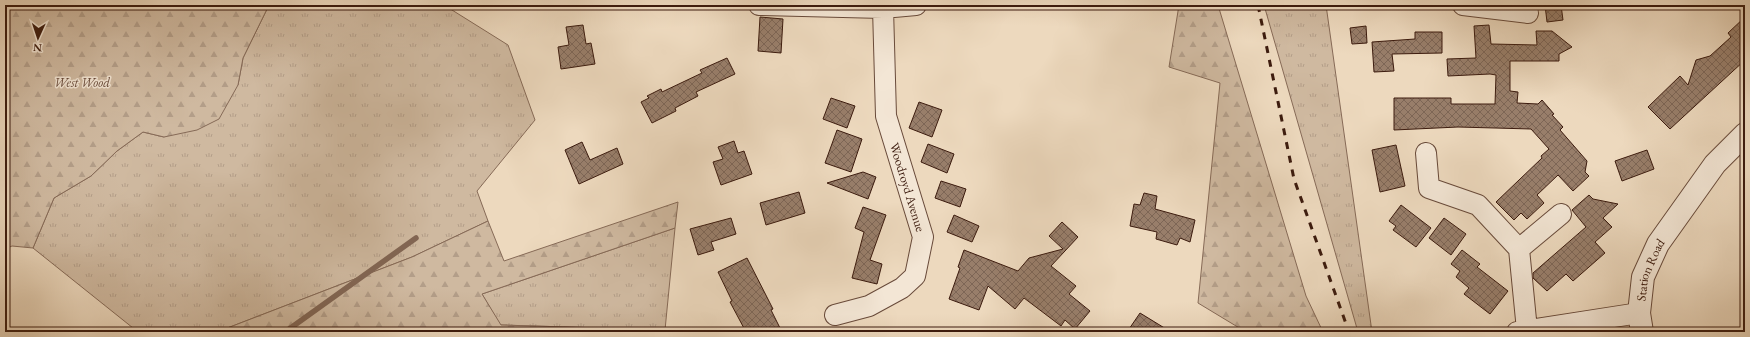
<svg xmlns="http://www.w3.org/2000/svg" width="1750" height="337" font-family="'EB Garamond',serif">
  <defs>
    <pattern id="grass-tufts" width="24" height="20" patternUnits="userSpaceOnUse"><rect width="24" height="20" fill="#cfb9a0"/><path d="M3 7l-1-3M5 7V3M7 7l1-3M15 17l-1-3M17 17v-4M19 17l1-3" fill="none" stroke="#b39e89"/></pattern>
    <pattern id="forest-firs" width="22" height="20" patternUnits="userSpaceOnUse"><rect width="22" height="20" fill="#cfb9a0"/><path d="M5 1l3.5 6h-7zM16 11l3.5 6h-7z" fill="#b39e89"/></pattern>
    <pattern id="building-cross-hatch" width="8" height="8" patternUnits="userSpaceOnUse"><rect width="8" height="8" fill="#987e6a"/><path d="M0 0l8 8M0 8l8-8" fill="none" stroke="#7d6656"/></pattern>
  </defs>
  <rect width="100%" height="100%" fill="#edd9be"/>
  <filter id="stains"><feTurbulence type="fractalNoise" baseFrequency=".005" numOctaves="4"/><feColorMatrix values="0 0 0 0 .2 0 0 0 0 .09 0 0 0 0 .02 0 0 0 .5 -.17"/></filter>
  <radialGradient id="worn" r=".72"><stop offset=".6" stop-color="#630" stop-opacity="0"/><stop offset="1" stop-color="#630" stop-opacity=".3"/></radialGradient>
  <path fill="url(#grass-tufts)" stroke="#866a57" d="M269,5H444L508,45L535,120L477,191L488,221L412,257L217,332H138L33,248L54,198L91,176L117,151L143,132L164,137L238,85L243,58Z
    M1264,5H1326L1372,332H1358Z
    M675,228L665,330L500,325L482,294Z"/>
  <path fill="url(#forest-firs)" stroke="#866a57" d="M5,5H269L243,58L238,85L219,119L197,130L164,137L143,132L117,151L91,176L54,198L33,248L12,246L5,249Z
    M1179,5H1218L1306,296L1323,332H1246L1198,303L1220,83L1169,67Z
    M678,202L675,228L482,294L501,325L665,330L664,332H217L412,257L488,221L504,261Z"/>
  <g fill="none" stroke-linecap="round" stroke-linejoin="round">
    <path stroke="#826654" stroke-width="5.5" d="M285,332L416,238"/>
  </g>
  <path fill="url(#building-cross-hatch)" stroke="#3c1b0e" d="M1545,5H1561L1563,20L1547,22Z
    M760,17L783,19L781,53L758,51Z
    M1745,17V60L1670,129L1648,107L1680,76L1688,85L1696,60L1710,56L1731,37L1728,33Z
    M583,25L586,44L591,43L595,64L561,69L558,47L569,45L566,27Z
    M1489,25L1491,44L1537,45L1536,31H1552L1572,47L1559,54V61H1510V91L1518,92L1517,103L1538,104L1542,100L1554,114L1552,115L1563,127L1560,130L1587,161L1585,172L1589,176L1573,191L1558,175L1537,195L1544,203L1527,219L1521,213L1514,220L1496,202L1542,158L1541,156L1549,149L1531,129L1458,127L1394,130V98H1451V104H1495L1496,75L1490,74L1448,76L1447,59L1476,58L1474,26Z
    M1366,26L1367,43L1352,44L1350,28Z
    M1415,32H1442V53L1392,54L1394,71L1374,72L1372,42L1415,39Z
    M727,58L735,74L696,92L698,96L675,108L676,111L652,123L641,102L649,98L647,96L661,89L662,92L702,73L700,70Z
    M831,98L855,106L847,128L823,119Z
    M919,102L942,110L932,137L909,128Z
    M837,130L862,139L851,172L825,163Z
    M734,141L738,153L744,151L752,174L721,185L713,162L723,159L718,147Z
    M582,142L590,160L617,148L623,164L579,184L565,150Z
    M928,144L954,154L947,173L921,162Z
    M1396,145L1405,186L1380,192L1372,150Z
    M1647,150L1654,169L1622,181L1615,161Z
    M863,172L876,177L868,199L827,183Z
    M941,181L966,189L960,207L935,198Z
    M799,192L805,213L766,225L760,203Z
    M1144,193L1157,196L1155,209L1195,220L1190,242L1180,238L1177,245L1156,239L1157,232L1130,226L1134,204L1140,205Z
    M1589,195L1593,199L1618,204L1603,218L1612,227L1595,242L1605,253L1573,281L1566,274L1547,291L1533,278V273L1586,227L1572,210Z
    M1401,205L1431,228L1416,247L1393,230L1396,226L1389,221Z
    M863,207L886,215L870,260L882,264L877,284L852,278L864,232L855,228Z
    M954,215L979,226L972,242L947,232Z
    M731,218L736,234L711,242L714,250L698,255L690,229Z
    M1444,218L1466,234L1451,255L1429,238Z
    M1062,222L1078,237L1051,266L1076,286L1069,294L1090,311L1075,329L1065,320L1061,326L1024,298L1015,309L988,286L979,310L949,299L960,268L958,267L964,250L1018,271L1029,258L1063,249L1049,236Z
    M1462,250L1480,264L1477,267L1508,291L1490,314L1464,294L1469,288L1456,277L1460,271L1451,264Z
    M747,258L773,309L771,310L782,332H746L730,302L732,301L718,272Z
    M1140,313L1171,332H1127Z"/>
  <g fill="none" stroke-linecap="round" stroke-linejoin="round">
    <defs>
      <path id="minor" d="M759,5L883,8L916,5
        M1463,5L1528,13
        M1426,153L1429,188L1478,205L1519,249
        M835,315L869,306L902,288L915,276L923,237L886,116L883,8
        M1527,330L1519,249L1561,214
        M1517,332L1639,313"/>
      <g id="tertiary">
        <path id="s1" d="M1642,332L1639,313L1643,277L1658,244L1715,164L1745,134"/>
      </g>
    </defs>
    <use href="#minor" stroke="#684a3a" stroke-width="22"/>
    <use href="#tertiary" stroke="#684a3a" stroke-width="24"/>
    <use href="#minor" stroke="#f3e6d5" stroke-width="20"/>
    <use href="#tertiary" stroke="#f3e6d5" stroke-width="22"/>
    <path stroke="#3c1b0e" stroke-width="3" stroke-dasharray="7 7" stroke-linecap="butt" d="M1258,5L1294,179L1349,332"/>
  </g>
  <g text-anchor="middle" stroke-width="3" stroke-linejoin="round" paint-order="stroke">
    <g font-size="13" font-style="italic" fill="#684a3a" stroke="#f3e6d5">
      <text x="82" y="87">West Wood</text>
    </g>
    <g font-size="13" fill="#3c1b0e" stroke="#f3e6d5">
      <text transform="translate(908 187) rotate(73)" y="5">Woodroyd Avenue</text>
      <text dy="5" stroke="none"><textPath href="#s1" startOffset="64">Station Road</textPath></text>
    </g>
  </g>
  <rect width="1750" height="337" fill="none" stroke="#edd9be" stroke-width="20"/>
  <rect x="6" y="6" width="1738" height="325" fill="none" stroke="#3c1b0e" stroke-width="2"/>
  <rect x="10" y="10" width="1730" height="317" fill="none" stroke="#3c1b0e"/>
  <g transform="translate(38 38) rotate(183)" stroke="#f3e6d5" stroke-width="3" paint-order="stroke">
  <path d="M0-3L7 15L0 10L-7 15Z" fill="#3c1b0e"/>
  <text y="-6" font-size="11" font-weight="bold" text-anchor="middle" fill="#3c1b0e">N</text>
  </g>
  <rect width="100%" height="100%" filter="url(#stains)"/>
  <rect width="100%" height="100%" fill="url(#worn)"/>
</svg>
